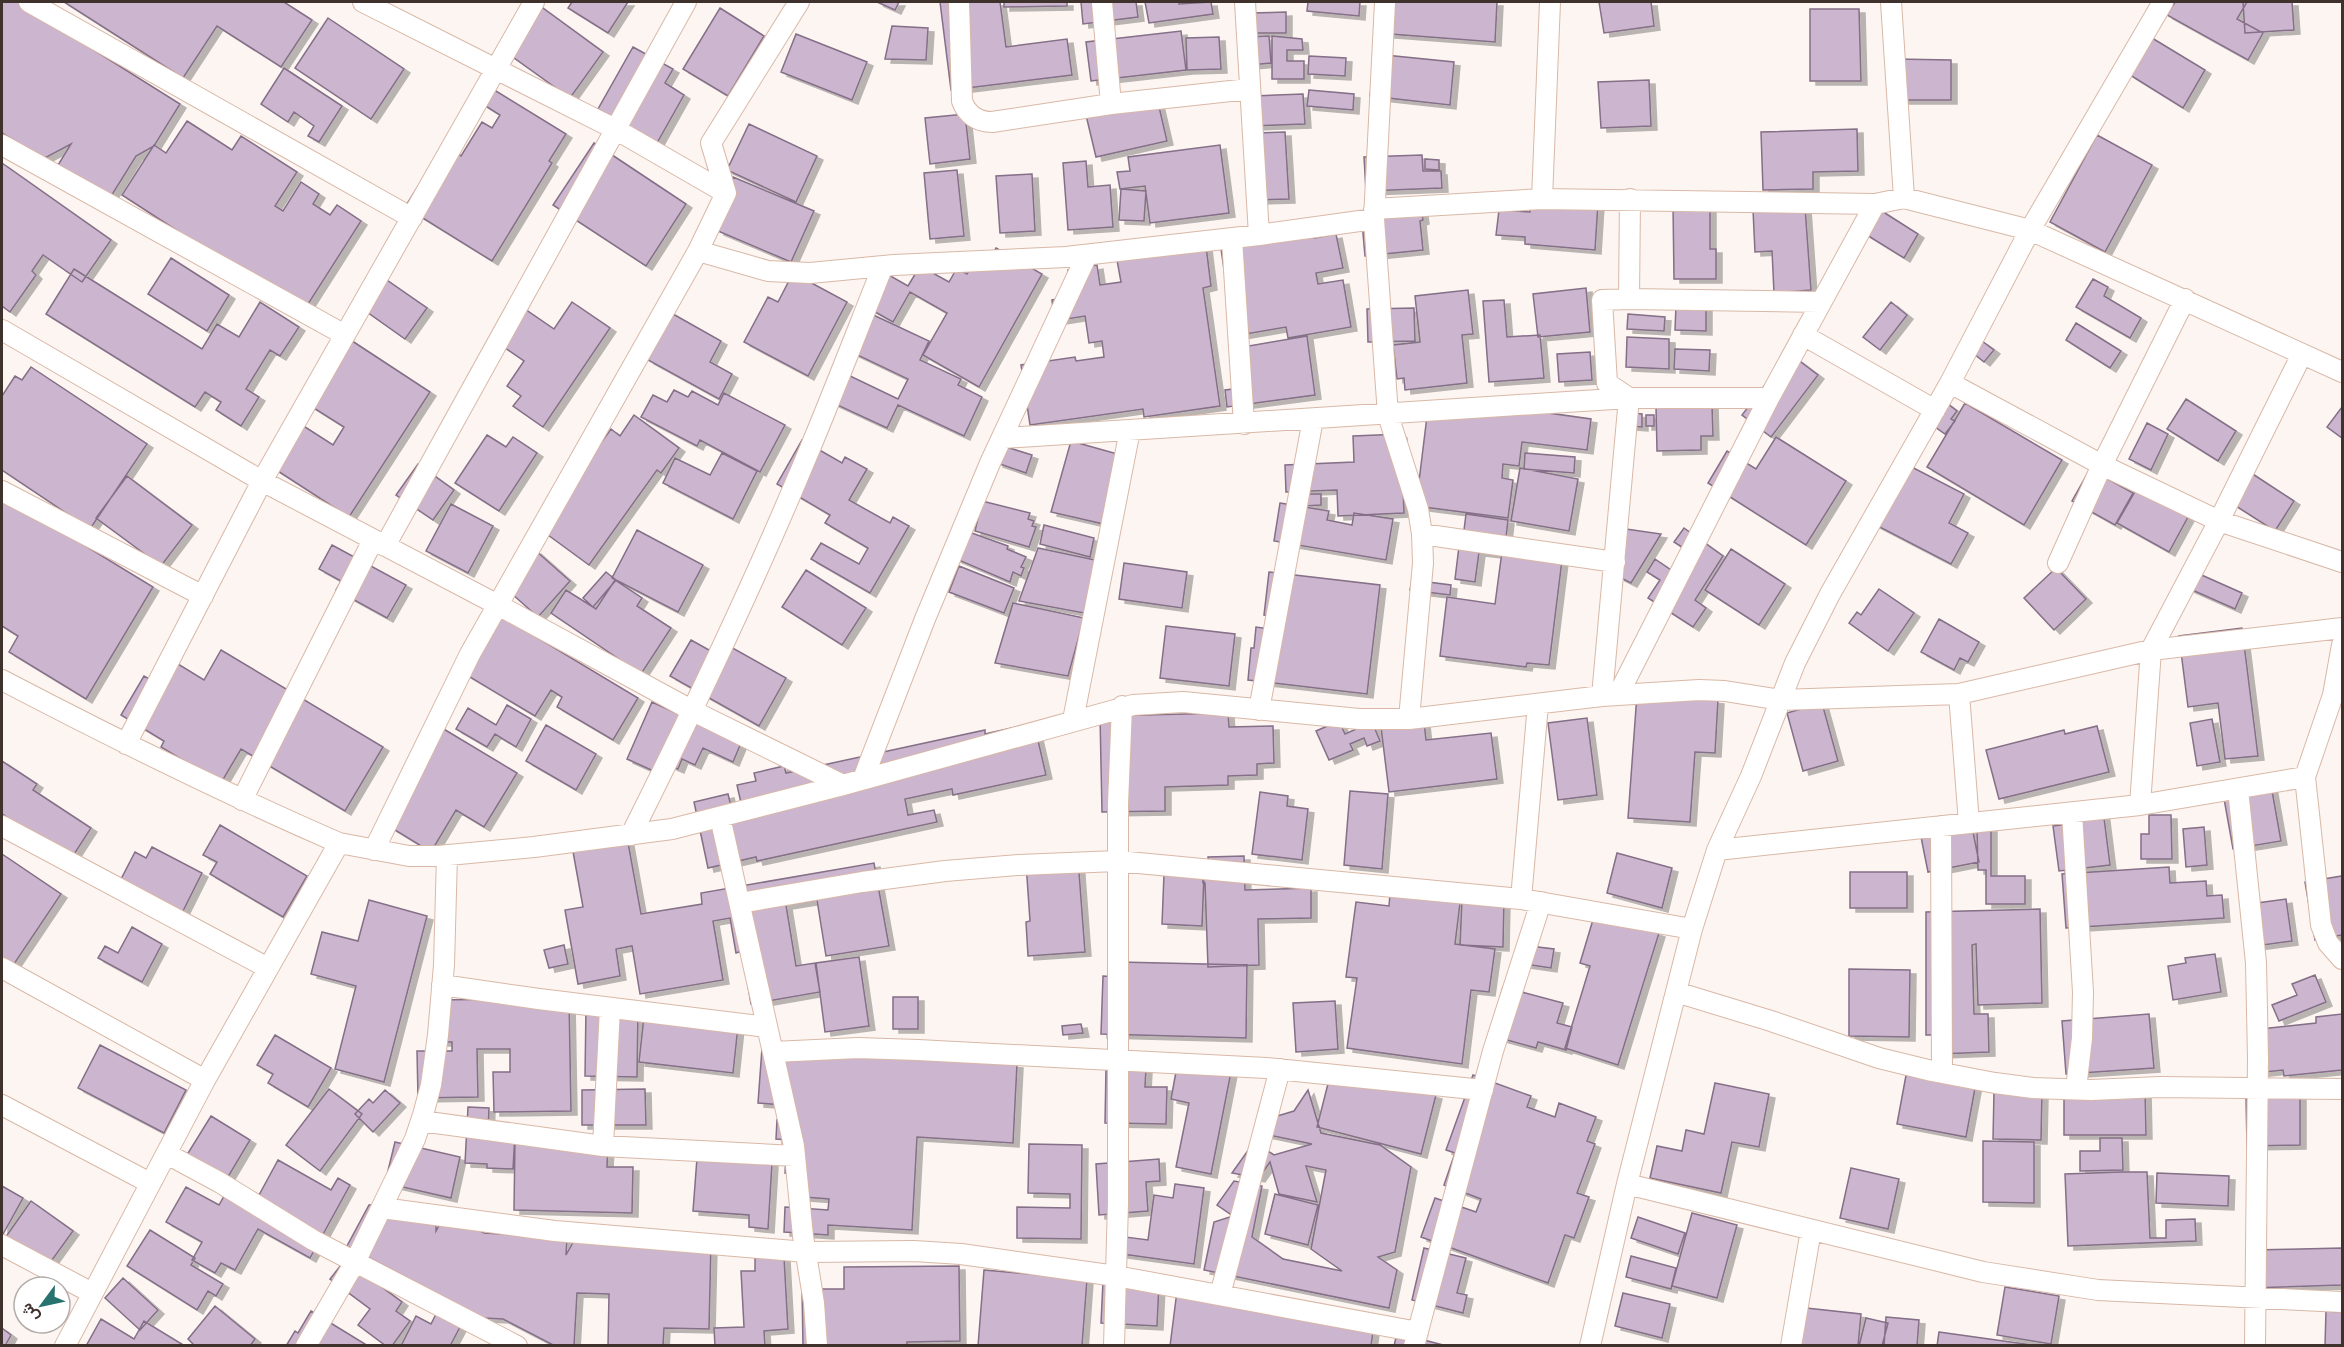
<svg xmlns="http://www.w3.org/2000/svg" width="2344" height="1347" font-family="Figtree,Vazirmatn,sans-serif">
  <defs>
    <filter id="shadow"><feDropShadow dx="6" dy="4" stdDeviation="0" flood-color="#0004"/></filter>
  </defs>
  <rect width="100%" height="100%" fill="#fcf5f1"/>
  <path fill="#ccb5cf" stroke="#846f87" stroke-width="1.5" filter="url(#shadow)" d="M2,2H37L57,27L180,104L154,146L136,156L110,198L58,165L71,144L43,159L2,133Z
    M64,2H284L312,20L281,67L217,26L183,78Z
    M572,2H628L608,33L568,8Z
    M877,2H899L895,10Z
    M940,2H1000L1006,47L1067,39L1072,75L951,90Z
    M1004,2H1067V6L1004,7Z
    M1081,2H1136L1138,17L1083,24Z
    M1145,2H1179V4L1211,2L1213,14L1149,23Z
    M1308,2H1360L1359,16L1307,11Z
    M1379,2H1497L1495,42L1377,33Z
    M1599,2H1651L1654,26L1604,33Z
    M2175,2H2247L2237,19L2263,33L2248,60L2167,15Z
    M2243,2H2292L2294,30L2245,33Z
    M536,3L603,52L570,98L503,50Z
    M720,8L764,36L728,96L683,69Z
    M1810,9H1859L1861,81H1810Z
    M1286,12V33H1251L1250,13Z
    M328,18L404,69L371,119L295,68Z
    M892,26L928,28L926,60L885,59Z
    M1181,31L1186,70L1091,81L1086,42Z
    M796,34L867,62L852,100L781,72Z
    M1269,36L1271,63L1250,65L1249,37Z
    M1272,36L1302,39L1303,50H1287V61H1304V79H1272Z
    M1219,37L1221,69L1187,70L1186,38Z
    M2152,38L2205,70L2183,108L2130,75Z
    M633,47L673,69L665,83L684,95L657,143L598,109Z
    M1375,54L1454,62L1450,105L1370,96Z
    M1309,56L1346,58L1345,76L1308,74Z
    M1895,59L1951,60V100H1895Z
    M284,68L342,106L319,142L308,136L314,126L294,112L288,122L261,104Z
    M1649,80L1651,126L1601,128L1598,82Z
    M486,85L566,134L549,161L552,163L492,261L405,207L444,145L461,156L482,122L492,128L500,115L484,105Z
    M1309,90L1354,94L1353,110L1307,106Z
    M1156,94L1167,141L1096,157L1085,111Z
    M1303,94L1305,124L1253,126L1252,96Z
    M965,114L970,159L930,164L925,118Z
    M187,121L232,150L241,136L297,172L275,206L283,211L301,182L319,194L313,204L330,215L337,205L361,221L303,312L122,195L154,145L166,153Z
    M749,124L817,156L796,202L727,170Z
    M1857,129L1858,171L1813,172V189L1763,190L1761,132Z
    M1285,132L1289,199L1259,200L1255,133Z
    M2097,135L2152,165L2105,252L2050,222Z
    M594,143L686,204L646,266L553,205Z
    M1220,145L1229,213L1150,223L1145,186L1120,189L1117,172L1130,171L1128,157Z
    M1422,155L1423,171H1441L1442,188L1366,191L1364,157Z
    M1425,159L1439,160V170L1425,169Z
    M1086,161L1088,187L1110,185L1113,227L1068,230L1063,163Z
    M2,163L111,240L82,282L43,255L32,271L36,275L10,312L2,306Z
    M957,170L964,236L930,239L924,173Z
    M1032,174L1035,231L1000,233L996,176Z
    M733,177L814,211L791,262L718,231L720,209Z
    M1121,189L1146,191L1144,221L1119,220Z
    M1530,198L1598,203L1595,250L1525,244V237L1496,235L1499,210L1530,212Z
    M1421,205L1423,220L1420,221L1423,250L1365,256L1361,211Z
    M1673,205H1710V249H1716V279H1674Z
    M1805,207L1811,290L1774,293L1772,251L1755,252L1753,210Z
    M1877,208L1918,234L1904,258L1862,232Z
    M1314,233V238L1336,234L1343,268L1316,273L1318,284L1343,280L1351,327L1288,338L1286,327L1234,336L1221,249Z
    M1205,238L1211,286L1203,288L1220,406L1144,417L1143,409L1030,425L1021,365L1075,357L1076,361L1104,357L1102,341L1089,343L1085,316L1054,321L1052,300L1072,297L1068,270L1097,265L1100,285L1121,282L1117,260Z
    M996,248L1042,274L979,387L923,355L947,313L910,292L893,322L861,304L880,270L908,286L920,266L949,282L957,268L967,274L975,260L986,266Z
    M171,258L229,295L207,331L148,294Z
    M74,269L202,349L217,324L239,337L260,302L299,327L280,356L270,350L246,389L259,397L241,426L216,410L221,402L205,392L195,407L46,314Z
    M793,273L847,302L808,376L744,342L768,297L778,302Z
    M381,276L427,308L405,339L360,307Z
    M2093,279L2108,287L2104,296L2141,318L2130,338L2076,307Z
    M1586,288L1590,332L1538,337L1533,294Z
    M1468,290L1473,334L1462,335L1467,383L1405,390L1404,378L1397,379L1393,345L1420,342L1415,296Z
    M1504,300L1507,337L1540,335L1544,378L1489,382L1483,301Z
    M572,302L610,328L543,427L513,406L521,396L507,386L524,361L492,339L516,303L554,329Z
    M1891,302L1907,315L1880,350L1863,337Z
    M1676,305L1706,306V331L1675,330Z
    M1414,308L1415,341L1368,342L1367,309Z
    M867,312L929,341L920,360L961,379L958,385L982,397L964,436L898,405L887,428L833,403L846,374L898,399L908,379L849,351Z
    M673,314L721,341L710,362L732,374L719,399L648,360Z
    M1628,314L1665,317L1664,331L1627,329Z
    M2076,323L2121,351L2110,368L2066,340Z
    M343,335L430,392L349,517L267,464L302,425L333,445L344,427L301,400Z
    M1307,336L1315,395L1227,407L1225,390L1242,388L1231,349Z
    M1627,337L1669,339V369L1626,367Z
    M1982,341L1994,350L1984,362L1973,353Z
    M1675,349L1710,350L1709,371L1674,369Z
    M1590,352L1592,380L1559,382L1557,354Z
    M1789,353L1818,375L1771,437L1742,415Z
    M31,367L147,444L90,529L2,470V396L15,376L22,380Z
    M674,390L688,397L692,391L718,405L724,393L785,425L760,472L700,440L697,446L641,417L653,395L667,402Z
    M2186,399L2236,431L2218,461L2167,429Z
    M1944,401L1957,411L1951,419L1955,421L1945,434L1928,422Z
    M1965,403L2062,460L2024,525L1927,467Z
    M1484,404L1591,419L1587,450L1522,442L1519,466L1503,464L1502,478L1513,480L1508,518L1416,506L1428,408Z
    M1712,405L1713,436H1701V450L1657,451L1656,407Z
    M2342,407V438L2327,427Z
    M1631,413L1642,414V427L1630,426Z
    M634,415L679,448L661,473L657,470L589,565L533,524L578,474L611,429L620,436Z
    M1646,415H1654V426H1646Z
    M2147,423L2168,434L2151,470L2129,459Z
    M1401,434L1404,513L1338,516L1337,490L1286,492L1285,465L1354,462L1353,436Z
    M487,435L506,447L513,437L537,453L499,511L455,483Z
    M1776,437L1846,481L1806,545L1708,483L1727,451L1756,469Z
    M802,440L842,463L845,457L867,469L849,500L890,523L893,517L909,526L870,593L811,559L821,543L859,564L868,548L825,523L830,515L777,484Z
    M1071,441L1121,455L1108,525L1051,512Z
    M1003,446L1032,455L1026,473L997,463Z
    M722,453L757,471L733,519L663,483L675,458L710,475Z
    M1525,453L1575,457L1574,473L1524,469Z
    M1902,462L1964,494L1949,523L1968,533L1951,564L1870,522Z
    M418,464L454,490L433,520L396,495Z
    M1520,468L1578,479L1569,531L1511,521Z
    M2090,469L2133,493L2115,525L2072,501Z
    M2245,469L2294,501L2275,531L2225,499Z
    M127,476L192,525L161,566L96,518Z
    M2137,488L2188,517L2169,552L2117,523Z
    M1305,494H1321V505L1305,506Z
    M2,495L153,587L86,699L9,652L18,636L2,626Z
    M982,501L1030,513L1028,519L1034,521L1032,526L1036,527L1029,547L975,531Z
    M1280,503L1329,511L1327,520L1352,525L1354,513L1393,519L1386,560L1274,541Z
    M451,504L493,526L468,573L426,551Z
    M1466,514L1508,520L1504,555L1479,552L1475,582L1455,579L1460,538H1463Z
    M1044,525L1094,538L1090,557L1040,544Z
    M1684,528L1723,556L1695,600L1706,608L1693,627L1648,598L1660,580L1647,572L1655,559L1677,574L1691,553L1674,542Z
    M1626,529L1661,534L1631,583L1619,577Z
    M637,530L703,565L678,612L612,578Z
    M969,532L1008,546L1007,549L1026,557L1021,567L1024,568L1021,576L1013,572L1010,582L954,558Z
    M1503,544L1563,552L1549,665L1527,663L1526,667L1440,656L1447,597L1495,604Z
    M332,545L406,585L387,618L336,590L341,581L319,569Z
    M1038,548L1095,560L1084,613L1019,601Z
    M1731,549L1785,584L1759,625L1705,590Z
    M535,550L570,581L538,617L503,586Z
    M1124,563L1187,572L1182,608L1119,599Z
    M959,566L1014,588L1004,613L949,592Z
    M2056,568L2086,599L2054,630L2024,598Z
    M2188,569L2242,593L2235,609L2181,585Z
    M806,570L866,608L842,645L782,607Z
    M606,572L616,580L593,607L583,598Z
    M1269,572L1380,585L1367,694L1248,680L1251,648H1254L1256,627L1284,631L1285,617L1264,615Z
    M615,580L642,598L637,606L671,628L641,674L551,613L566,590L596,609Z
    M1412,580L1451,585L1450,595L1410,590Z
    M1879,589L1914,613L1888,651L1849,623L1857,612L1861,615Z
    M1013,603L1084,618L1068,676L995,663Z
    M491,610L638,698L613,740L557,707L562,697L551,690L535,716L455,668Z
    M1939,619L1979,642L1968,662L1960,658L1954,670L1921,652Z
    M1166,626L1235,634L1229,686L1160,678Z
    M2242,628L2258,756L2225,759L2218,703L2188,707L2179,636Z
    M691,640L716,654L722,642L786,678L759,726L670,676Z
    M221,650L383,747L345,811L241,749L221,783L161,747L164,741L121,715L144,676L151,680L165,656L204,680Z
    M1637,694L1718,700L1715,753L1695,752L1690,822L1628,818Z
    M652,702L741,743L733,762L703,748L695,765L682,759L678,769L664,763L660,774L627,759Z
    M1822,703L1838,761L1803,771L1787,713Z
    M507,705L531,719L516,747L495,734L487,747L456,729L468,708L496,725Z
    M1228,713L1229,727L1273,726L1274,763L1257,764V775L1228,776V785L1165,787V811L1102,812L1100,716Z
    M1587,718L1597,795L1558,800L1548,723Z
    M2212,719L2220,762L2197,766L2190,723Z
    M1339,721L1345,734L1372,722L1380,741L1367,746L1364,738L1350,744L1353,750L1329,760L1316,731Z
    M1424,722L1426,740L1491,733L1497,779L1389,792L1381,727Z
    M1034,723L1046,775L953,795L952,789L905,799L908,815L934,810L937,822L757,861L756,857L708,868L694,802L728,794L733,814L743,812L737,785L756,781L754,773L784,766L786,773L985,730V734Z
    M546,725L596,754L576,790L526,761Z
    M2097,726L2109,772L1999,799L1986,750L2064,730L2065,734Z
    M442,728L517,773L484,827L456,810L431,852L390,827Z
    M2,761L37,784L33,790L91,828L71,859L2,814Z
    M2271,785L2281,841L2233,849L2223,793Z
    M1350,791L1388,794L1382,869L1344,865Z
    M1260,792L1288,796L1287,806L1308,809L1302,860L1252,854Z
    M2103,810L2110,865L2059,871L2053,826L2076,823Z
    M2149,815H2171L2172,859H2141V834H2149Z
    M1971,822L1979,862L1928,872L1920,832Z
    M220,825L307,876L283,917L210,874L217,862L203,855Z
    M2204,827L2207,865L2186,867L2183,829Z
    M1977,828H1991V876H2025V904H1986V870H1978Z
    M627,837L641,914L702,904L701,893L874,863L889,946L826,956L817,900L786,905L796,966L815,963L820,992L751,1004L742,951L736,953L730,918L713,921L723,980L640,994L632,946L616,949L620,976L578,984L565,910L583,907L572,846Z
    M152,847L202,873L180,917L118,885L135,852L146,858Z
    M1617,853L1672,868L1662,908L1607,893Z
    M2,854L61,894L8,973L2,969Z
    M1244,856L1245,890L1311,888V918L1258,919L1259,965L1208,967L1205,883H1203L1202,867H1209L1208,857Z
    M1078,859L1085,952L1028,956L1026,922L1030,921L1026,863Z
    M2169,867L2170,883L2206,881L2207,896L2222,895L2224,918L2066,928L2062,874Z
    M1850,872H1907V908H1850Z
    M1164,874L1204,876L1202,926L1162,924Z
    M2342,876V935L2315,940L2305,882Z
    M1390,894L1460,903L1455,944L1495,949L1489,992L1471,990L1462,1064L1347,1048L1357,978L1346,977L1356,902L1389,906Z
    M1462,899L1504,900L1503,947L1460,945Z
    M2286,899L2292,941L2248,947L2242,905Z
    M369,900L427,916L384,1082L335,1069L356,986L311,974L322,932L358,941Z
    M2040,909L2042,1003L1978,1005L1976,944L1972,945L1974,1014H1988L1989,1052L1939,1054L1938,1035H1926V912Z
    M1595,913L1659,933L1618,1065L1565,1048L1590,966L1580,963Z
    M132,927L162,944L142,982L98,958L105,946L118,953Z
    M564,945L568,964L549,968L544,950Z
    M1521,945L1554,949L1551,968L1518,963Z
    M2215,954L2221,992L2173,1000L2168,966L2186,963L2185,958Z
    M859,957L869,1026L825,1032L816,963Z
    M1119,962L1247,965L1246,1038L1101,1034L1103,976L1119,977Z
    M1849,969L1910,970L1909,1037L1849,1036Z
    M2315,975L2326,1002L2279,1021L2272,1005L2297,995L2292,984Z
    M1503,987L1563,1003L1557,1023L1572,1027L1566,1050L1538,1042L1536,1048L1489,1035Z
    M893,997H918V1029H893Z
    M569,998L571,1111L494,1112L493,1072H510V1049H477L478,1097L418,1098L417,1051H452V1042H435V1000Z
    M1335,1001L1338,1049L1296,1052L1293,1003Z
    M586,1007L638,1009L637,1077L585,1076Z
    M645,1007L739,1017L733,1073L639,1062Z
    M2149,1014L2154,1068L2066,1074L2062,1021Z
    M2342,1014V1070L2284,1076L2283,1070L2256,1073L2252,1030L2316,1023V1017Z
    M1081,1024L1083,1033L1063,1035L1062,1026Z
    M275,1035L331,1068L308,1107L268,1083L273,1074L257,1065Z
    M100,1045L186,1090L164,1133L78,1088Z
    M762,1048L1017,1064L1013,1143L917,1137L912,1230L828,1225V1235L784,1232L785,1207L828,1210L829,1199L804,1197L806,1174L785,1173L787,1140L776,1139L777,1120L783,1121L784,1105L758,1103Z
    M1178,1061L1231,1072L1211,1174L1176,1167L1189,1103L1171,1099Z
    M1106,1068H1146L1145,1087H1167L1166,1124L1105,1123Z
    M1332,1068L1436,1095L1421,1154L1317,1127Z
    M1907,1070L1976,1083L1966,1137L1897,1124Z
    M1473,1075L1531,1096L1527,1107L1555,1117L1559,1103L1596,1117L1587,1141L1595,1144L1577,1193L1589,1197L1574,1238L1565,1235L1548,1283L1421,1237L1435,1198L1476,1212L1481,1199L1444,1185L1455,1153L1446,1150Z
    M1715,1083L1769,1094L1759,1147L1732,1142L1721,1193L1650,1178L1657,1146L1682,1151L1686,1130L1704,1134Z
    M329,1089L362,1114L320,1171L286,1145Z
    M645,1089L646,1125H582V1090Z
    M2145,1089L2146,1135H2064V1095Z
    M385,1090L400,1103L373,1132L355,1114L369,1099L373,1103Z
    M1308,1090L1321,1133L1380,1145L1411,1167L1395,1252L1378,1257L1397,1270L1389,1308L1204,1270L1214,1222L1233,1216L1217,1205L1234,1181L1262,1186L1252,1237L1283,1259L1342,1271L1311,1249L1326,1170L1306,1166L1317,1202L1279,1194L1270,1162L1259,1178L1232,1173L1254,1142L1274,1155L1312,1144L1255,1132L1257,1122L1294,1111Z
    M1994,1091L2042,1092L2041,1140L1993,1139Z
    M2246,1096H2300V1145L2247,1146Z
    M468,1107L489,1108L488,1133L515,1134L513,1169L487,1168V1164L465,1163Z
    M211,1116L250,1140L225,1182L185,1158Z
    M2100,1138H2122L2123,1170L2080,1171V1151H2100Z
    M515,1139L608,1142L607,1167H633L632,1213L514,1210Z
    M1983,1141L2034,1142V1203L1983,1202Z
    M395,1142L460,1157L451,1198L385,1183Z
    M1029,1144L1082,1145L1081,1239L1017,1238V1207L1070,1208V1194L1028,1193Z
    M697,1158L772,1163L768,1229L749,1227V1215L693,1211Z
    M1159,1159L1160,1181L1146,1182L1148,1211L1099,1215L1096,1164Z
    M278,1160L331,1190L338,1178L350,1185L310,1258L258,1229L235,1270L221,1263L215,1273L192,1260L202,1242L166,1222L186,1187L219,1205L233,1180L259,1195Z
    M1851,1168L1899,1179L1888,1229L1840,1218Z
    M2122,1172H2147L2150,1238H2166V1220L2195,1219L2196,1241L2068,1246L2065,1174Z
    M2157,1173L2229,1176L2228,1206L2156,1203Z
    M1175,1184L1204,1188L1194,1264L1108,1252L1110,1235L1148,1240L1154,1195L1173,1198Z
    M2,1186L23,1198L2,1236Z
    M1275,1194L1318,1205L1308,1245L1265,1234Z
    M31,1201L73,1231L47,1267L5,1238Z
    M369,1205H383L436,1217V1231L446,1213L484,1233L567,1238L566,1255L575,1239L711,1243L709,1329L664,1328L663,1346H608L609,1294L577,1293L574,1346H555L503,1319L483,1318L347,1246Z
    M1692,1213L1737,1225L1717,1298L1672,1286Z
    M1638,1217L1685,1233L1678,1254L1631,1238Z
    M150,1230L195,1258L191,1265L223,1284L216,1296L208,1291L197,1310L127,1266Z
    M1424,1248L1466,1258L1457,1293L1467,1295L1463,1313L1412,1300Z
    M2342,1248V1285L2253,1288L2252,1250Z
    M366,1255L389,1272L379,1285L402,1302L396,1311L410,1321L392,1346H386L358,1325L370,1309L330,1279L341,1265Z
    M1631,1256L1676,1268L1671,1289L1626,1277Z
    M784,1257L788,1329L764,1331L765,1346H715L714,1328L744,1327L741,1271H755V1258Z
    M959,1266L960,1341L907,1342V1346H803L802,1289H844V1267Z
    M984,1270L1087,1279L1082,1346H978Z
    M123,1278L158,1310L140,1330L105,1298Z
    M1103,1281L1159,1284L1157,1326L1101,1323Z
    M2005,1287L2059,1296L2051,1344L1997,1335Z
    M1177,1291L1374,1323L1371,1346H1170Z
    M1623,1293L1670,1304L1662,1338L1615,1326Z
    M215,1306L255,1339L250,1346H195L188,1339Z
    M1797,1307L1861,1314L1858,1346H1793Z
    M311,1311L365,1344L364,1346H286L295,1331L298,1333Z
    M2326,1311L2342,1312V1346H2325Z
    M436,1314L460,1327L450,1346H401L416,1316L431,1324Z
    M1886,1317L1919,1320L1917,1346H1884Z
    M1866,1318L1888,1323L1882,1346H1859Z
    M101,1319L134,1339L144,1321L185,1346H86Z
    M2,1328L11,1335L5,1346H2Z
    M1939,1332L2039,1346H1937Z
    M1397,1333L1447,1346H1394Z"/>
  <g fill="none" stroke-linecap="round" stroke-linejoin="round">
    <defs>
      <path id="street" d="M29,2L412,218
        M363,2L615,129L726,193
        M959,2L962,101C967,115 978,122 992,122L1111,104L1249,89
        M1102,2L1111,104
        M1245,2L1259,235
        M1385,2L1374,219L1388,415L1418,509L1422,534L1423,563L1409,719
        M1891,2L1904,198
        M2,145L345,335
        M1542,199L1550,2
        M1374,209L1542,199L1875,204L1904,198L2030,230L2342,372
        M1232,239L1244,424
        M698,251L768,271L810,273L894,265L1066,257L1259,235L1374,219
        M1629,299L1821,302
        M2,330L262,481L498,605L693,711L843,785
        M1803,335L1935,410
        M1950,383L2102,465L2219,521L2342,562
        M1003,438L1629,398H1769
        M2,491L203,596
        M1422,534L1615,562
        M385,546L686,2
        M2058,563L2102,465L2185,299
        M2342,645L2333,695L2305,777L2321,925L2328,943L2342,959
        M2,680C113,738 224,793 339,843L205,1080L65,1346
        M1959,694L1969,823
        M1618,695L1769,398L1875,204
        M1602,696L1629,398L1607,383L1602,300L1629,299L1630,199
        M1259,710L1313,419
        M1073,720L1130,430
        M126,744L262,481L534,2
        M863,779L925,619L990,463L1087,255
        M2238,789L2256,963L2258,1058L2255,1346
        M242,800L373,540
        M2140,805L2151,650L2219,521L2302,354
        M2072,813L2083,992L2082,1038L2076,1089
        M720,817L794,1146L803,1236L814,1303L817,1346
        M2,826L268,968
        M1941,826L1942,1073
        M631,835C690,717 747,598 798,477C828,407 855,336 883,266
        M339,843L409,856H438L534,847L672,829L843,785L1133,705L1183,702L1359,719H1409L1602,696L1699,690L1725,691L1780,700L1959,694L2151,650L2342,628
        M374,850L470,654L698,251L726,193L711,143L799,2
        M1717,850L2140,805L2305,777
        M1521,899L1538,704
        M740,903L862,882L945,871L1019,865L1117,861L1521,899L1692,929
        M2,968L205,1080
        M442,985L539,999L767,1027
        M1676,992L1771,1021L1879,1058L1932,1071L1995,1083L2033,1088L2091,1090L2160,1087L2342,1089
        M773,1052L858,1048L918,1050L1266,1068L1483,1090
        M2,1105L150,1183
        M421,1121L603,1146L795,1156
        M603,1146L610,1008
        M167,1154L219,1182L313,1240L517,1346
        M1627,1184L1983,1272L2098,1290L2342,1302
        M382,1208L555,1231L806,1252L914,1251L961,1254L1116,1276L1418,1332
        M2,1245L92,1293
        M1220,1295L1280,1069
        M306,1346L355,1262L415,1139L423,1115L431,1085L438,1035L444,965L447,855
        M1114,1346L1118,1203V804L1122,706
        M1414,1346L1493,1051L1541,902
        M1590,1346L1627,1184L1692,929L1717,850L1751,776L1795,663L1830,594L1950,383L2030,230L2163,2
        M1791,1346L1811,1230"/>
    </defs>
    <use href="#street" stroke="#d9b8a7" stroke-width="22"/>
    <use href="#street" stroke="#fff" stroke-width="20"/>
  </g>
  <rect width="2344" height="1347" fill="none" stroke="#3f322c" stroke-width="6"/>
  <g transform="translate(42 1305) rotate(237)"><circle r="28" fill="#ffffff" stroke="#b2adab" stroke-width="1.5"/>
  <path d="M0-4.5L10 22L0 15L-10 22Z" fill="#28726f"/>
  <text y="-9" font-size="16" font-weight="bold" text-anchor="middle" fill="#3f322c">ش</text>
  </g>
</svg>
